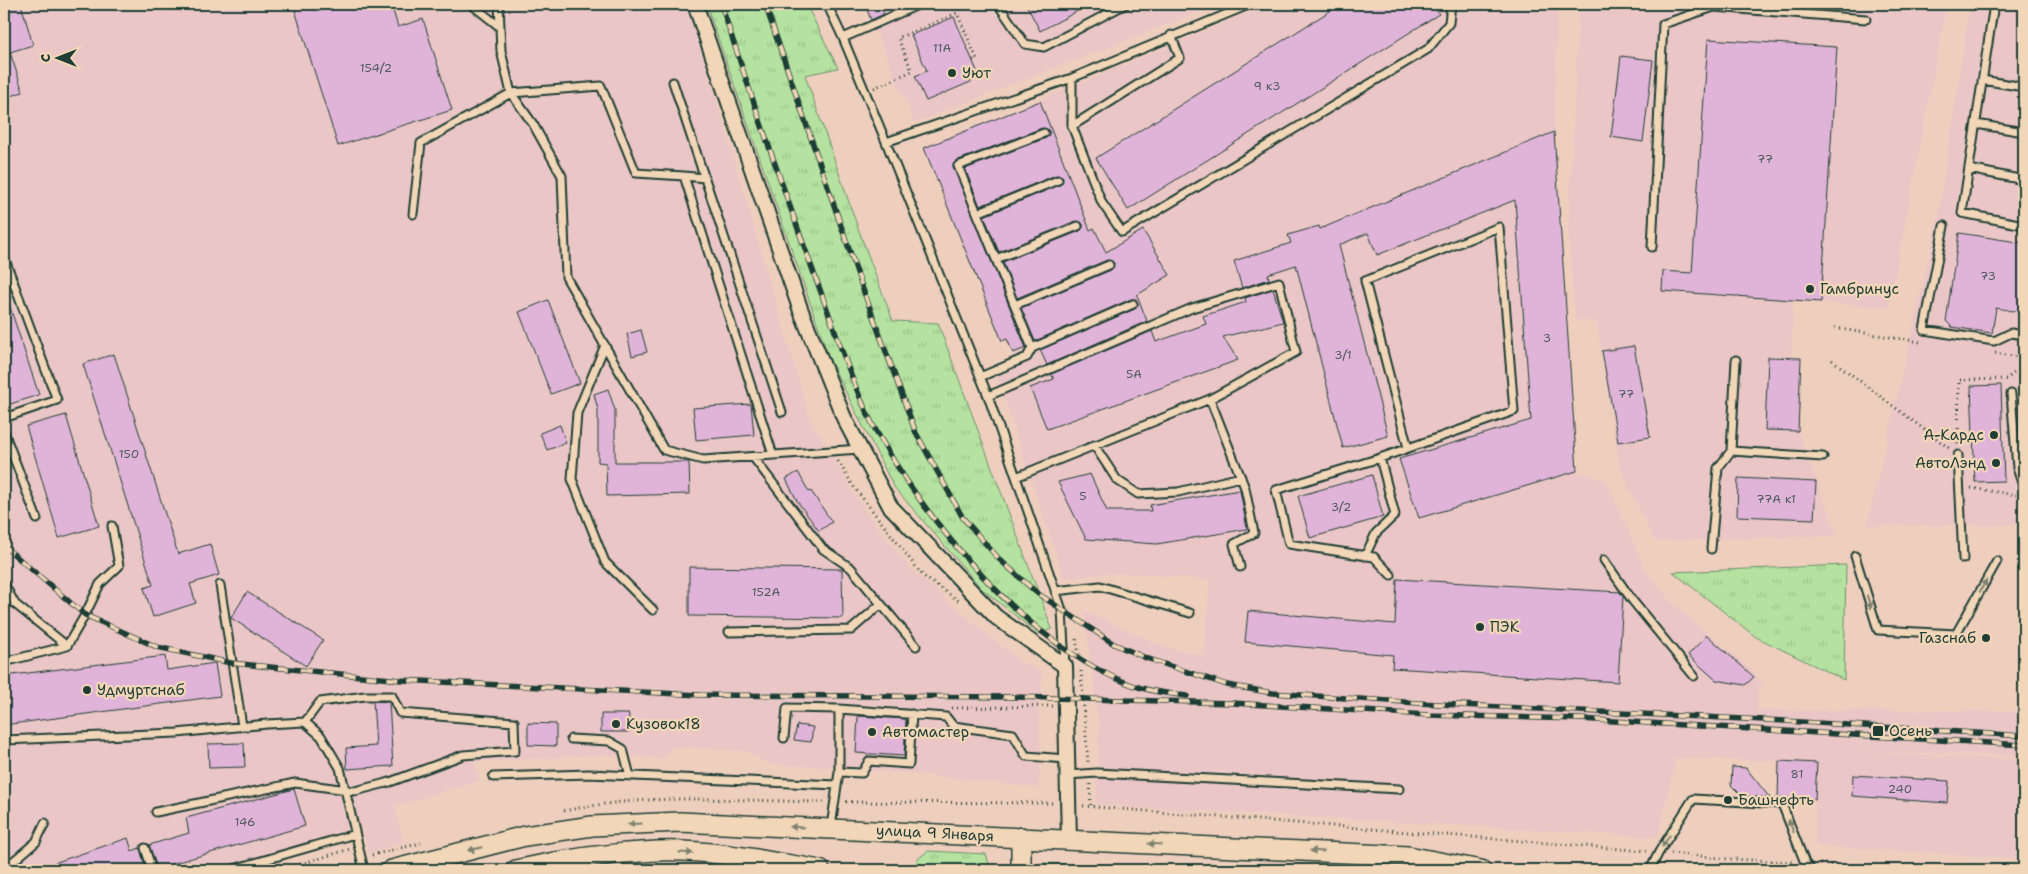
<svg xmlns="http://www.w3.org/2000/svg" width="2028" height="874" font-family="'Shantell Sans',sans-serif">
  <defs>
    <pattern id="grass-tufts" width="24" height="20" patternUnits="userSpaceOnUse" patternTransform="scale(1.25)"><rect width="24" height="20" fill="#b5e2a0"/><path d="M3 7l-1-3M5 7V3M7 7l1-3M15 17l-1-3M17 17v-4M19 17l1-3" fill="none" stroke="#9bc38a"/></pattern>
  </defs>
  <rect width="100%" height="100%" fill="#eecfbe"/>
  <filter id="ink" filterUnits="userSpaceOnUse"><feTurbulence type="fractalNoise" baseFrequency=".02" numOctaves="2"/><feDisplacementMap in="SourceGraphic" scale="10" xChannelSelector="R" yChannelSelector="G"/><feConvolveMatrix kernelMatrix="1 2 1 2 8 2 1 2 1" color-interpolation-filters="sRGB"/></filter>
  <g filter="url(#ink)">
    <path fill="#eac7c6" fill-rule="evenodd" d="M4,4H689L810,419L867,514L912,570L1018,660L1043,672L1039,711L1041,758L1038,788L897,772L768,764L747,751L672,747L665,759L606,755L474,762L480,781L395,806L403,843L369,853L362,829L211,870H4Z
      M865,4H1220L914,123Z
      M1268,4H1558L1554,133L1577,471L1606,481L1645,568L1670,601L1752,670L1764,687L1758,688L1757,710L2024,711V756L1852,751L2024,760V859L1815,846L1816,763L1676,758L1658,837L1096,805L1099,725L1084,611L1168,648L1204,655L1210,580L1126,573L1100,574L1064,579L996,374L1017,365L923,147L1047,97ZM1343,261L1388,436L1343,447Z
      M1579,4H1947L1889,308L1793,300L1790,411L1838,536L1654,541L1619,465L1597,322L1575,320L1568,231Z
      M1970,4H2024V525L1867,526L1938,218Z"/>
    <path fill="url(#grass-tufts)" stroke="#6a906a" d="M706,4H806L838,68L805,75L859,231L893,321L938,323L1052,629L1038,634L981,588L894,487L831,363Z
      M1846,565L1844,680L1756,637L1673,572Z
      M928,851L986,854L990,867L987,870H921L916,860Z
      M1041,863L1201,870H1037V867Z
      M1229,865L1343,868L1345,870H1206Z"/>
    <path fill="#e0b4d8" stroke="#1f3d34" d="M16,4H21L33,45L10,52L23,92L4,98V7Z
      M293,4H391L398,27L423,19L452,110L338,146Z
      M873,4H880L884,14L871,20L866,7Z
      M1026,4H1091L1040,31Z
      M1341,4H1432L1439,14L1128,210L1096,158Z
      M954,17L980,78L926,101L915,76L927,71L911,35Z
      M1708,39L1837,47L1821,302L1662,291L1663,271L1692,273Z
      M1621,56L1653,60L1643,142L1611,137Z
      M1040,101L1090,230L1094,228L1106,252L1143,230L1170,275L1137,295L1147,321L1047,365L1040,350L1135,309L1138,304L1136,299H1131L1035,341L1021,308L1111,270L1114,263L1112,261L1107,260L1017,298L1003,262L1080,231L1083,227V224L1076,221L999,252L984,216L1060,185L1063,178L1061,176L1056,175L980,206L965,169L1046,138L1049,134V131L1042,128L956,161L953,165L1026,348L1013,353L1007,339L1002,341L924,148Z
      M1554,132L1577,471L1419,518L1399,459L1531,420L1515,200L1377,255L1368,233L1339,245L1388,436L1343,448L1296,265L1268,274L1269,279L1242,288L1234,261L1291,243L1288,235L1319,226L1320,229Z
      M1959,233L2024,243V313L1996,308L1992,333L1952,327L1946,321Z
      M1273,289L1283,322L1223,337L1238,360L1047,429L1030,388L1054,379L1051,374L1152,331L1156,342L1206,324L1203,316L1246,302L1245,298Z
      M4,295H6L39,395L4,406Z
      M548,300L580,383L551,394L519,312Z
      M641,330L647,352L632,356L627,334Z
      M1634,346L1650,437L1618,442L1602,351Z
      M114,354L178,554L210,544L219,575L190,584L196,603L153,617L144,588L153,585L83,364Z
      M1768,357L1801,358L1798,431L1765,430Z
      M2001,385L2004,481L1975,482L1971,386Z
      M608,389L615,410V462H689L690,494L607,496L606,463L598,462V410L594,394Z
      M751,404L754,435L696,440L693,408Z
      M66,415L99,526L59,538L26,426Z
      M560,425L566,443L547,450L540,433Z
      M798,472L809,492L811,491L832,522L819,531L797,501L786,479Z
      M1090,474L1107,511H1151L1150,505L1240,490L1247,529L1157,544L1086,539L1058,482Z
      M1372,475L1383,517L1310,538L1298,496Z
      M1738,478L1816,482L1814,519L1737,516Z
      M689,567L842,569L843,618L689,616Z
      M1397,579L1620,592L1623,596L1618,682L1392,668L1393,655L1245,642L1248,611L1395,624Z
      M247,592L323,640L306,666L231,618Z
      M1707,635L1754,677L1745,685L1716,680L1688,655Z
      M165,656L167,670L215,663L220,696L4,725V676Z
      M373,701L389,702L393,766L347,769L346,748L376,746Z
      M601,714H629L628,732H601Z
      M858,716L906,719L904,756L856,753Z
      M528,723L556,724V746L528,745Z
      M797,725L813,727L811,742L794,740Z
      M244,743L245,767L209,768L208,744Z
      M1779,761L1817,763L1815,799L1778,798Z
      M1732,767L1746,768L1770,798L1742,796L1731,785Z
      M1853,775L1949,781L1947,803L1852,796Z
      M294,789L305,826L157,868L149,845L189,833L186,818Z
      M128,838L132,851L140,848L146,870H40L39,868Z"/>
    <g fill="none" stroke-linecap="round" stroke-linejoin="round">
      <defs>
        <path id="lane" d="M471,4L500,27
          M499,4L501,51L511,93L533,124L562,176L566,277L664,450L703,460L860,449
          M827,4L843,38L886,142L988,396L1062,610L1065,666
          M998,4L1025,44L1044,47L1126,4
          M1994,4L1962,213L2024,225
          M1714,7L1866,19
          M843,38L920,4
          M1072,78V126L1102,203L1122,232L1428,49L1449,23L1451,4
          M1982,80L2024,87
          M673,82L782,412
          M1976,124L2024,132
          M1072,126L1180,58L1171,35
          M886,142L1072,78L1251,4
          M1969,169L2024,180
          M684,176L705,178
          M977,213L1058,180
          M413,214L421,143L511,93L601,86L636,173L684,176L773,455
          M1944,226L1924,330L1994,341L2011,333L2024,335
          M1652,247L1663,24L1714,7V4
          M4,257L57,400L4,418
          M996,259L1078,226
          M1015,305L1109,265
          M605,345L577,413L572,479L605,562L653,610
          M1032,348L1133,304
          M980,377L1027,357L1032,348L958,166L1044,133
          M2011,394L2017,468L2024,489
          M988,396L1192,308L1279,282L1296,352L1210,399L1016,477
          M1210,399L1245,488L1254,533L1234,544L1240,567
          M4,432L37,519
          M1094,445L1117,480L1138,494L1178,492L1241,477
          M1731,451L1823,457
          M1958,455L1963,559
          M753,457L823,549L851,568L916,646
          M1711,549L1718,468L1731,451L1736,360
          M1365,556L1376,533L1395,515L1380,458
          M1855,556L1878,630L1956,634L1997,561
          M1604,560L1632,600L1694,676
          M1391,575L1374,557L1289,544L1276,490L1380,458L1514,411L1499,227L1365,281L1408,448
          M4,584L15,604L67,646L4,662
          M220,585L242,726
          M1055,591L1100,586L1190,613
          M729,632L851,630L881,604
          M67,646L85,615L100,584L119,566L112,526
          M839,709V772
          M784,738L787,708L839,709L946,717L953,726L1013,734L1026,756L1067,759
          M571,739L609,741L623,749L630,776
          M4,740L177,733L267,724L305,722L321,736L340,768L364,870
          M1067,775L1097,773L1399,789
          M493,777L589,774L837,785
          M156,812L295,783L355,791L390,782L463,755L515,751L514,722L400,713L392,696H365L320,702L305,722
          M831,827L839,772L862,773L869,761L909,764L912,714
          M145,848L152,870
          M4,869L36,842L45,823
          M230,870L355,834
          M1650,870L1659,852L1693,799L1782,804L1805,863L1811,870"/>
        <path id="street" d="M695,4L801,311L844,418L890,506L996,617L1065,666L1069,840"/>
        <path id="secondary" d="M1021,837V870
          M392,870L525,836L592,826L680,822L1408,856L1481,870
          M516,870C563,859 609,853 657,851C711,849 767,861 820,870"/>
      </defs>
      <use href="#lane" stroke="#1f3d34" stroke-width="11"/>
      <use href="#street" stroke="#1f3d34" stroke-width="18"/>
      <use href="#secondary" stroke="#1f3d34" stroke-width="22"/>
      <path stroke="#1f3d34" stroke-width="3" stroke-dasharray="1 4" stroke-linecap="butt" d="M874,88L912,71L898,38L957,13L977,59L973,60
        M1835,328L1920,342
        M1995,353L2024,358
        M1832,360L1949,448
        M1958,444L1959,380L2006,379L2024,366
        M838,461L854,487L923,576L959,601
        M1971,488L2016,495
        M1076,639L1080,660
        M1081,671L1088,762
        M952,708L1053,706
        M1090,784L1091,808
        M846,802L1054,803
        M1083,806L1647,851
        M564,811C650,792 738,801 824,802
        M1671,853L1729,859L1794,862
        M372,855L421,843
        M1820,864L1935,870
        M281,870L350,849"/>
      <use href="#lane" stroke="#f1d6b8" stroke-width="7"/>
      <use href="#street" stroke="#f1d6b8" stroke-width="14"/>
      <use href="#secondary" stroke="#f1d6b8" stroke-width="19"/>
      <defs>
        <path id="rail" d="M721,4C751,96 783,188 816,279C834,326 851,383 874,427C925,521 1026,643 1127,683C1146,691 1167,693 1187,696
          M765,4L861,284L916,433L963,518L999,559L1037,593L1114,644L1146,658L1227,685L1273,693L1418,703L1785,721L2024,736
          M4,546L85,615L157,647L231,663L401,680L700,695L1015,697L1232,703L1428,715L1579,719L2024,745"/>
      </defs>
      <use href="#rail" stroke="#1f3d34" stroke-width="5.5"/>
      <use href="#rail" stroke="#f1d6b8" stroke-width="4" stroke-dasharray="11" stroke-linecap="butt"/>
    </g>
    <defs><path id="oneway-solid" d="M-6-.8H1V-3.2L6.5 0L1 3.2V.8H-6Z" transform="scale(1.25)"/></defs>
    <g fill="#7d826f">
      <use href="#oneway-solid" transform="translate(1983 586) rotate(-61)"/>
      <use href="#oneway-solid" transform="translate(1869 602) rotate(72)"/>
      <use href="#oneway-solid" transform="translate(635 824) rotate(177)"/>
      <use href="#oneway-solid" transform="translate(1791 826) rotate(-112)"/>
      <use href="#oneway-solid" transform="translate(797 827) rotate(-177)"/>
      <use href="#oneway-solid" transform="translate(1666 841) rotate(123)"/>
      <use href="#oneway-solid" transform="translate(1155 844) rotate(-177)"/>
      <use href="#oneway-solid" transform="translate(475 849) rotate(166)"/>
      <use href="#oneway-solid" transform="translate(1317 851) rotate(-177)"/>
      <use href="#oneway-solid" transform="translate(686 853) rotate(4)"/>
    </g>
  </g>
  <g fill="#1f3d34" stroke="#f1d6b8" stroke-width="2">
    <circle cx="952" cy="73" r="5"/>
    <circle cx="1810" cy="289" r="5"/>
    <circle cx="1994" cy="435" r="5"/>
    <circle cx="1996" cy="463" r="5"/>
    <circle cx="1480" cy="627" r="5"/>
    <circle cx="1986" cy="638" r="5"/>
    <circle cx="87" cy="690" r="5"/>
    <circle cx="616" cy="724" r="5"/>
    <rect x="1872" y="725" width="12" height="12" rx="2.5"/>
    <circle cx="872" cy="732" r="5"/>
    <circle cx="1728" cy="800" r="5"/>
  </g>
  <g text-anchor="middle" stroke-width="4.5" stroke-linejoin="round" paint-order="stroke">
    <g font-size="12" fill="#4f5b5d">
      <text x="942" y="52">11А</text>
      <text x="376" y="72">154/2</text>
      <text x="1267" y="90">9 к3</text>
      <text x="1765" y="163">77</text>
      <text x="1988" y="280">73</text>
      <text x="1547" y="342">3</text>
      <text x="1343" y="359">3/1</text>
      <text x="1134" y="378">5А</text>
      <text x="1626" y="398">77</text>
      <text x="129" y="458">150</text>
      <text x="1083" y="500">5</text>
      <text x="1776" y="503">77А к1</text>
      <text x="1341" y="511">3/2</text>
      <text x="766" y="596">152А</text>
      <text x="1797" y="778">81</text>
      <text x="1900" y="793">240</text>
      <text x="245" y="826">146</text>
    </g>
    <g font-size="15" fill="#1f3d34" stroke="#f1d6b8" text-anchor="start">
      <text x="962" y="78">Уют</text>
      <text x="1820" y="294">Гамбринус</text>
      <text x="1984" y="440" text-anchor="end">А-Кардс</text>
      <text x="1986" y="468" text-anchor="end">АвтоЛэнд</text>
      <text x="1490" y="632">ПЭК</text>
      <text x="1976" y="643" text-anchor="end">Газснаб</text>
      <text x="97" y="695">Удмуртснаб</text>
      <text x="626" y="729">Кузовок18</text>
      <text x="1889" y="736">Осень</text>
      <text x="882" y="737">Автомастер</text>
      <text x="1738" y="805">Башнефть</text>
    </g>
    <g font-size="15" fill="#1f3d34" stroke="#f1d6b8">
      <text transform="translate(935 833) rotate(3)" y="5">улица 9 Января</text>
    </g>
  </g>
  <rect width="2028" height="874" fill="none" stroke="#f1d6b8" stroke-width="20"/>
  <rect x="10" y="10" width="2008" height="854" fill="none" stroke="#1f3d34" stroke-width="2" filter="url(#ink)"/>
  <g transform="translate(58 58) rotate(270)" stroke="#f1d6b8" stroke-width="4" paint-order="stroke">
  <path d="M0-4L9 19L0 12L-9 19Z" fill="#1f3d34"/>
  <text y="-8" font-size="14" font-weight="bold" text-anchor="middle" fill="#1f3d34">С</text>
  </g>
</svg>
